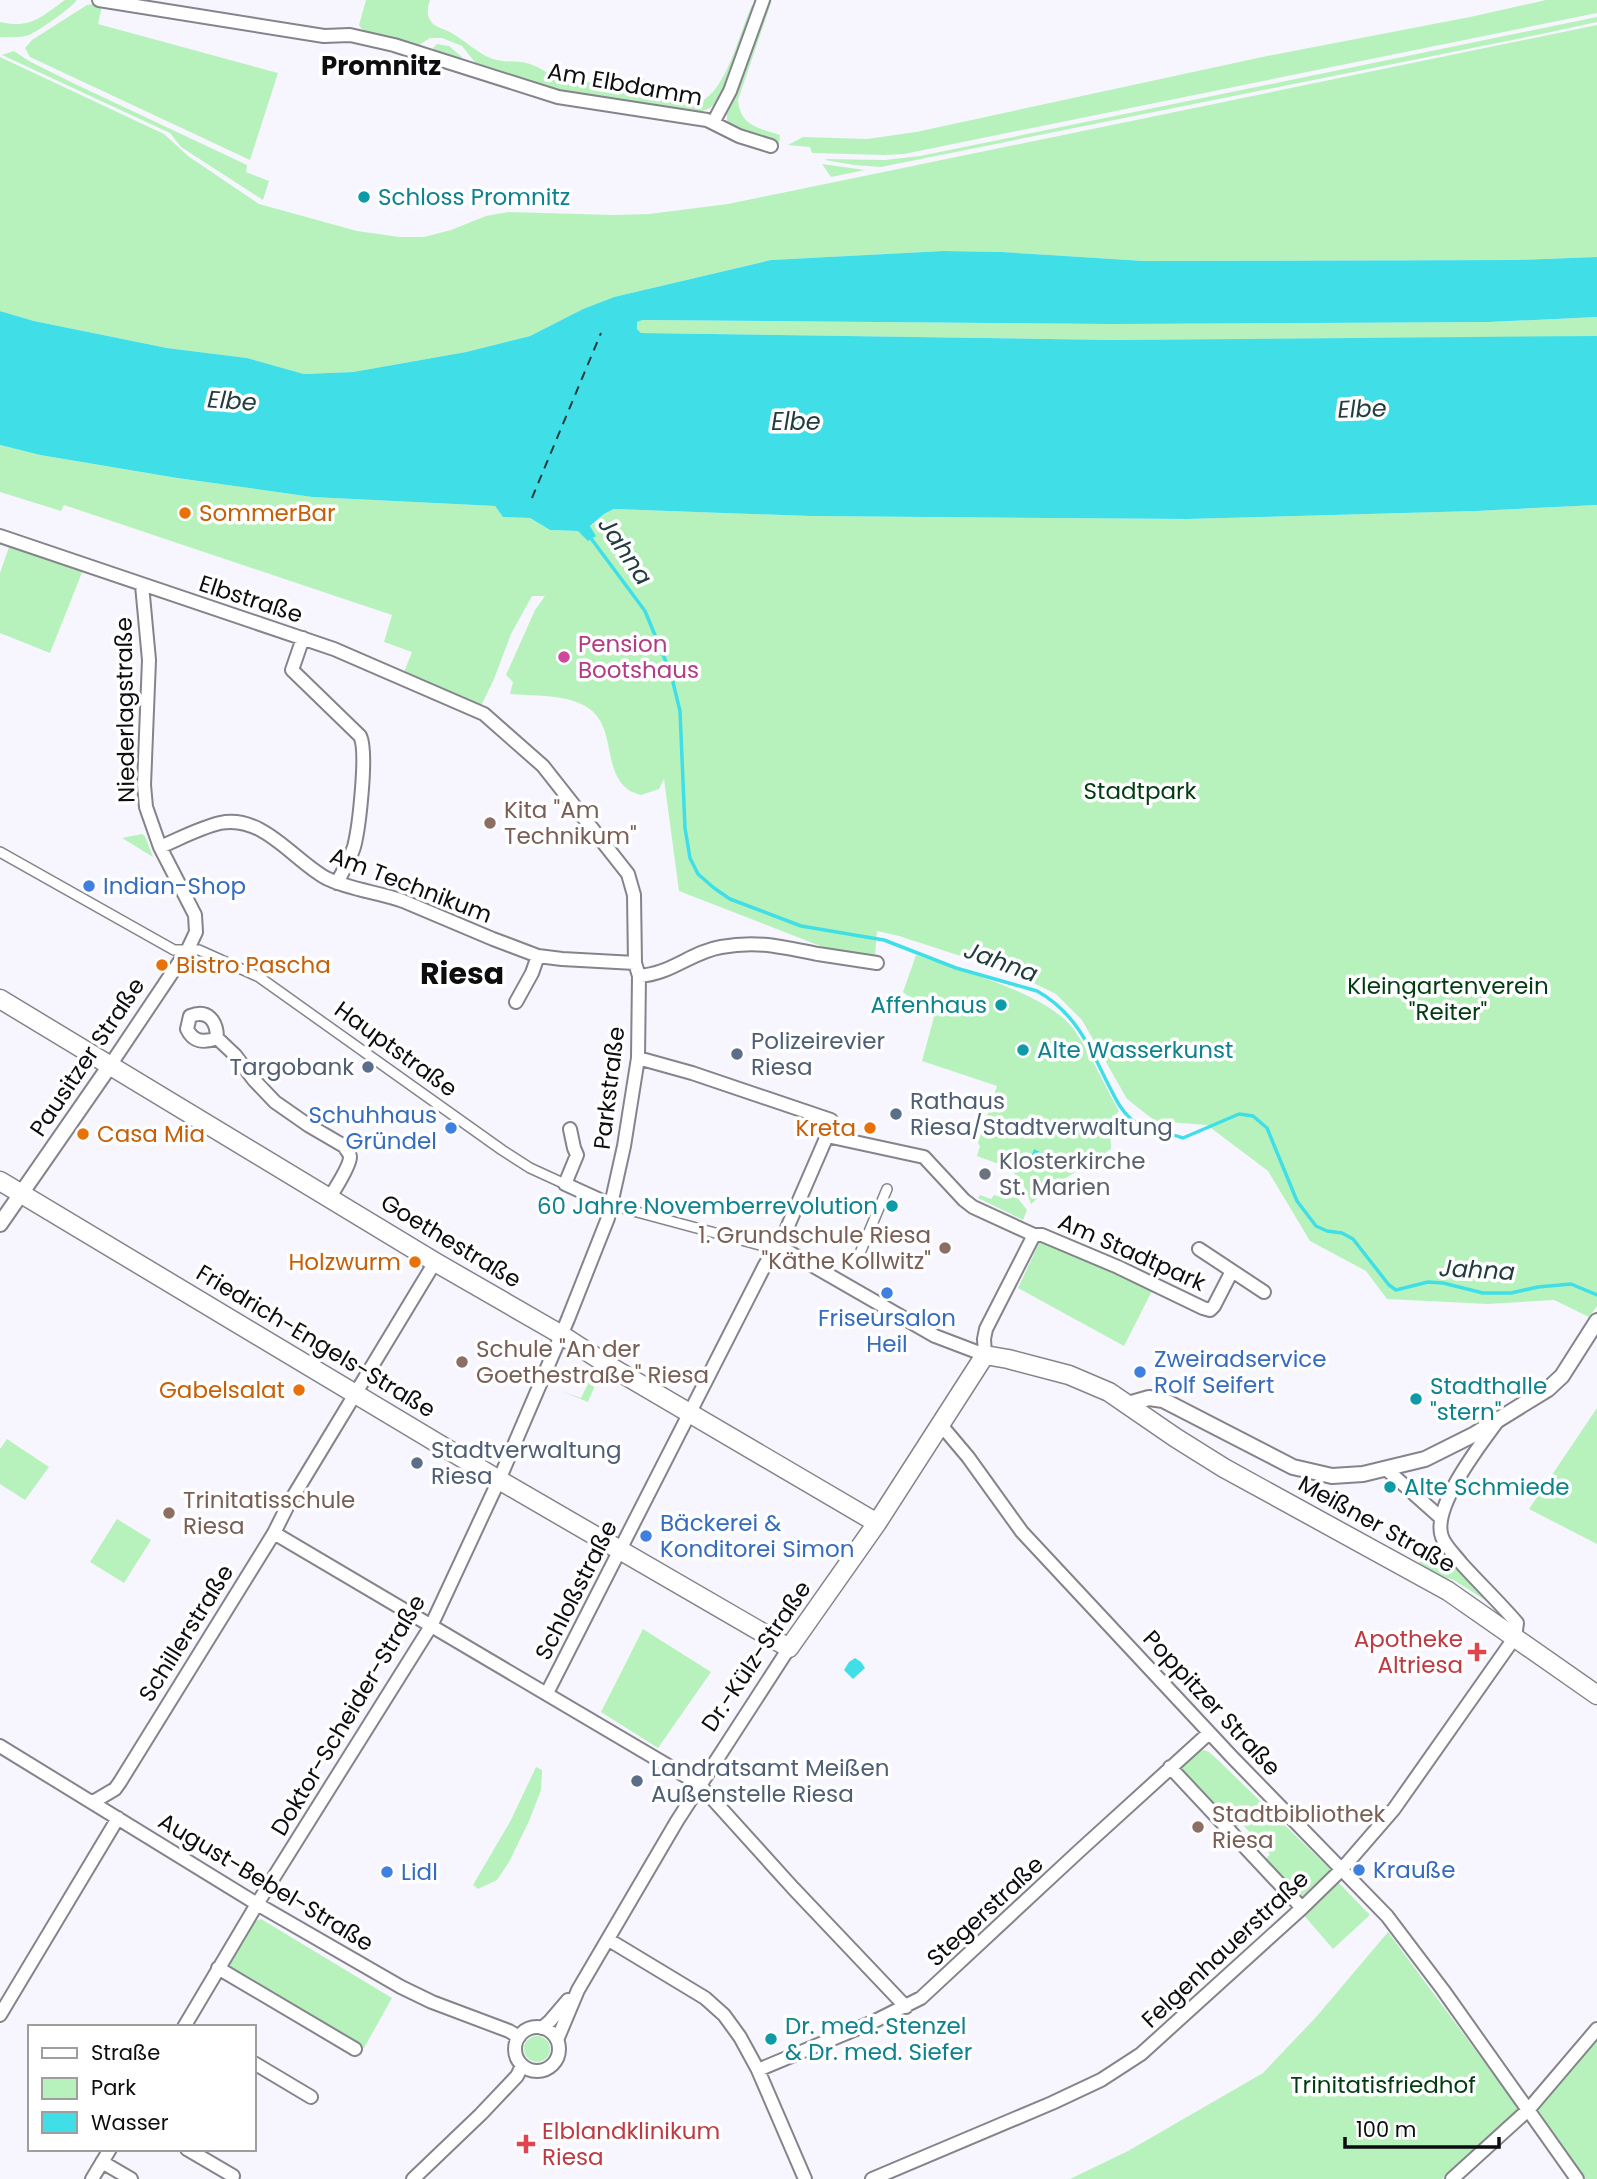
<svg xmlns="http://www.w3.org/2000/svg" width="1597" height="2179" font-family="Poppins,sans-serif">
  <rect width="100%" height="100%" fill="#f7f6fe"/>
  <path fill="#b7f2bd" d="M65,0H77C70,9 40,30 29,35C21,38 9,37 0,37V22C31,29 41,17 65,0Z
    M366,0H430C428,7 426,13 430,20C434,27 441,28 448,31C464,39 476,53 493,59C505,63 518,60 530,64C542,68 550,76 564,79C575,81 589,83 601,82C613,81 626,77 638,78C661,80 677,117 705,99C728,84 740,31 752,5L756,9L722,97L710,108L697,113L562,93L478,66L462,46L442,38H430L416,47L364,32L359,25Z
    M766,0H772L738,100C740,126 759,128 780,135L779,144L770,142L730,126L727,120V109Z
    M1546,0H1597V13L904,154L885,155L812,153L810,147L788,145L803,137L867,139L916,132L1267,56L1470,17Z
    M98,3L102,6L98,24L278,73L250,160L30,57L25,48L32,40L87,5Z
    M1597,17V22L1537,35L881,167L854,165L825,160L827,159L885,160L920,156Z
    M1597,25V257L1515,260L1144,261L1002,252L943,251L771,260L614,297L583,309L530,336L466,352L353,372L304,374L247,358L167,348L34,321L0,311V57L164,134L188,156L259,204L357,231L400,237H424L451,230L486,216L508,212L614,215L649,214L728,204Z
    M437,44L449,46L462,57L460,60L435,54L433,48Z
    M14,51L29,61L73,83L247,165L246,172L269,181L263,200L181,147L170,133L2,55Z
    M822,164L865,170L831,177Z
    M1597,317V336L1584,337L1113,340L641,333L637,329V322L643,320L1113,324L1489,322Z
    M0,445L40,455L177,478L312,497L495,506L503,517L530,518L550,530L578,531L590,527L604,514L614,509L809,516L1187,519L1476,511L1597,505V1306L1589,1317L1554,1300L1488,1304L1387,1299L1366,1271L1310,1241L1268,1171L1207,1125L1155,1121L1127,1099L1082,1020L1056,994L1013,973L899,936L877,931L875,955L828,949L679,891L664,779L659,789L641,795C636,793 630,792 626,788C601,766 618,720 581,704C560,694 532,696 510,694L513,682L506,675L535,610L545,596H532L511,634L494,679L481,706L404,672L412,652L384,642L392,615L64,505L61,511L0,492Z
    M9,547L83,570L50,653L0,633V573Z
    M142,834L145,836L153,857L122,838Z
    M916,955C960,971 1049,993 1075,1031C1092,1056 1104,1085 1119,1111L1110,1121L1111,1149L1044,1192L1031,1204C1020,1169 1009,1168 977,1156L980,1146L978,1143L997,1086L922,1061L934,1017L903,992Z
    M980,1195L991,1199L994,1195L1007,1199L1016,1196L1027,1210L1023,1220L978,1198Z
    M1041,1239L1152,1291L1124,1346L1018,1288Z
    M597,1365L602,1369L588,1402L561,1391L581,1398Z
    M1597,1408V1544L1529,1509Z
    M7,1439L49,1467L25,1500L0,1484V1449Z
    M117,1519L151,1540L124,1583L90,1562Z
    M1435,1545L1439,1546L1493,1605L1452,1579L1443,1578L1419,1563L1425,1555Z
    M643,1629L711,1672L658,1748L601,1712Z
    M1204,1750L1209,1752L1219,1761L1331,1870L1301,1897L1265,1860L1270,1854L1241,1823L1236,1828L1180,1767L1197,1752Z
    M536,1767L542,1770L541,1790L529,1821L509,1862L497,1880L478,1889L473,1885L511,1820Z
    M1338,1882L1370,1915L1333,1949L1302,1913Z
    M261,1919L392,1998L364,2048L352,2045L227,1969L255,1921Z
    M1388,1932L1519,2109L1447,2176L1442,2179H1070L1128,2151L1263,2073L1317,2016Z
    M524 2049a13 13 0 1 1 26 0a13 13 0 1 1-26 0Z
    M1597,2040V2179H1584L1535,2109Z"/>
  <path fill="#40dfe7" d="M943,251L1002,252L1144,261L1515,260L1597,257V317L1489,322L1113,324L643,320L637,322V329L641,333L1113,340L1597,336V505L1476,511L1187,519L809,516L614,509L604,514L590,526L596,536L588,541L578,531L550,530L530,518L503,517L495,506L312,497L177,478L40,455L0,445V311L34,321L167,348L247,358L304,374L353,372L466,352L530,336L583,309L614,297L771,260Z
    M1034,1149L1040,1152L1045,1158V1163H1037L1032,1170H1021L1029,1164L1034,1163L1025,1161L1031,1157Z
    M855,1658L861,1662L865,1668L853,1679L844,1670L849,1662Z"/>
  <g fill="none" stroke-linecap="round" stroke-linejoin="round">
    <path stroke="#40dfe7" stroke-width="3.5" d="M590,537L645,611L671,674L680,711L685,828L690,858L698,874L714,888L730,899L801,926L884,940L956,968L1037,991C1075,1012 1090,1047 1108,1084C1115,1097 1120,1110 1132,1120C1143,1128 1169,1133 1183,1138L1239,1114L1253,1116L1267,1128L1297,1201L1316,1226L1327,1231L1342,1233L1353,1239L1389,1285L1396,1290L1428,1282L1443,1283L1483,1293H1511L1538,1287L1571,1284L1597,1295"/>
    <path stroke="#233d3e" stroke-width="2" stroke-dasharray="9 7" stroke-linecap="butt" d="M532,498L601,333"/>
    <defs>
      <path id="pedestrian" d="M0,852L174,950H199L259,977L502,1150L530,1168L565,1184
        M611,1205L771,1248H779
        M860,1253L887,1189"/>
      <path id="minor" d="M99,0L324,36L350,35L394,45L558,97L707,120L739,136L771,146
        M714,121L730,91L763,0
        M0,536L334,649L484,714L543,766L628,874L634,895L635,963L639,976L638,1058L624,1146L608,1218L568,1319L499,1480L431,1626L257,1904L184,2027
        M303,638L292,670L360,736C368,751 359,828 354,847C350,859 343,871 337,883
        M160,847C179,839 199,828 220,823C263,814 293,860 326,878C351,890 378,892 403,901L493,939L538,956L562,959L635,963
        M639,976C671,974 691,952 721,947C758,940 782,947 818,954C838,957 858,960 877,963
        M516,1002L532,973L538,956
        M217,1038C204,1043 193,1042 187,1029L190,1016C208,1009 217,1021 217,1038L235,1055L254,1080L275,1102L308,1125L344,1146C346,1150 350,1153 350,1157C350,1166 335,1189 330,1197
        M638,1058L692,1073L831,1120L827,1136L784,1235L782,1248
        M111,1064L188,949L196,932L195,915L160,847L146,807L144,785L149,660L142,585
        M570,1129L574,1148L577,1155L565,1184L611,1205
        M827,1136L924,1157L964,1200L973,1207L1034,1235H1042L1118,1267L1203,1308L1210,1310L1214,1306L1232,1271
        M782,1248L935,1336L985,1355L984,1339L986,1329L1034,1235
        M1199,1249L1264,1292
        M941,1425L968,1457L1022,1532L1232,1757L1387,1916L1443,1990L1577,2179
        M1386,1469L1441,1518
        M274,1533L699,1784L793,1888L906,2007
        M547,1693L765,1265L772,1253L782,1248
        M0,1746L257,1904L401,1987L432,2002L509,2031L519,2037
        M1170,1767L1302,1908
        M93,1802L115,1789L120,1782L274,1533L288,1505L435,1262
        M609,1940L705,1998L724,2015L740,2037L758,2070L805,2179
        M218,1968L355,2049
        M0,2015L118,1818
        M515 2049a22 22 0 1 1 44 0a22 22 0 1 1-44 0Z
        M542,2028L550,2021L568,2000
        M557,2040L578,1990L677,1821L789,1648
        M254,2063L311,2097
        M758,2070L873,2022L921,1998L1078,1852L1209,1733
        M187,2149L233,2176
        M102,2162L131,2179
        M92,2179L110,2149
        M413,2179L481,2114L517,2076L522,2066
        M872,2179L1052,2103L1101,2080L1141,2054L1302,1908L1342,1869L1394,1809L1515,1637L1517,1623C1499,1602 1479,1583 1461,1563C1455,1555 1445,1546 1442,1537C1431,1508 1480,1445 1497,1422
        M1452,2179L1528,2110L1597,2029"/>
      <path id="tertiary" d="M0,1224L111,1064
        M1128,1404L1149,1398L1163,1400L1293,1467L1332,1476L1363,1474L1425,1459L1475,1434L1548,1389L1562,1376L1597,1321"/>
      <path id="secondary" d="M0,999L435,1262L560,1334L611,1367L877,1523
        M0,1181L499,1480L789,1648L877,1523L985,1355L1008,1359L1069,1375L1109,1392L1176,1438L1224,1468L1448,1591L1597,1695"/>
    </defs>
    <use href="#pedestrian" stroke="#85848b" stroke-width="12"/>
    <use href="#minor" stroke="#85848b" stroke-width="16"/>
    <use href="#tertiary" stroke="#85848b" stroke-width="18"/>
    <use href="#secondary" stroke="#85848b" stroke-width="21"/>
    <use href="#pedestrian" stroke="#fff" stroke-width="9"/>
    <use href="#minor" stroke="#fff" stroke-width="12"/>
    <use href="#tertiary" stroke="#fff" stroke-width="14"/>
    <use href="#secondary" stroke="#fff" stroke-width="18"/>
  </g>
  <g fill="#0f9aa8" stroke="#fff" stroke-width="2.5">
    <circle cx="364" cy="197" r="7"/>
    <circle cx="1001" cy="1005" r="7"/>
    <circle cx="1023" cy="1050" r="7"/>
    <circle cx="892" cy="1206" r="7"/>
    <circle cx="1416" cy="1399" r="7"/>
    <circle cx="1390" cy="1487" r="7"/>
    <circle cx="771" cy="2039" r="7"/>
  </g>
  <g fill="#e8710a" stroke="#fff" stroke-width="2.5">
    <circle cx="185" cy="513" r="7"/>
    <circle cx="162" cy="965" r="7"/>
    <circle cx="870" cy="1128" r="7"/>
    <circle cx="83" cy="1134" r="7"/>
    <circle cx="415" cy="1262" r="7"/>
    <circle cx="299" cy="1390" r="7"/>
  </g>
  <circle fill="#d1479c" stroke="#fff" stroke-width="2.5" cx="564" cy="657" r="7"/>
  <g fill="#8d6e63" stroke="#fff" stroke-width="2.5">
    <circle cx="490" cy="823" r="7"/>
    <circle cx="945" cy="1248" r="7"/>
    <circle cx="462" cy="1362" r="7"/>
    <circle cx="169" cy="1513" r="7"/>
    <circle cx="1198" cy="1827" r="7"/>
  </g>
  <g fill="#3f7fe0" stroke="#fff" stroke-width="2.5">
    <circle cx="89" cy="886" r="7"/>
    <circle cx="451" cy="1128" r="7"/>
    <circle cx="887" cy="1293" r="7"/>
    <circle cx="1140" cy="1372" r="7"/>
    <circle cx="646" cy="1536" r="7"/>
    <circle cx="1359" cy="1870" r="7"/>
    <circle cx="387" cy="1872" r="7"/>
  </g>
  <g fill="#5c6f8a" stroke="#fff" stroke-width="2.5">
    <circle cx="737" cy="1054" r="7"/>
    <circle cx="368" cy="1067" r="7"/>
    <circle cx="896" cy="1114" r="7"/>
    <circle cx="417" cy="1463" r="7"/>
    <circle cx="637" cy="1781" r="7"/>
  </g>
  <circle fill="#6b7280" stroke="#fff" stroke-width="2.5" cx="985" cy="1174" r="7"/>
  <g fill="#e0444e" stroke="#fff" stroke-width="2.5">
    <path d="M1473.5 1641.5h7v7h7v7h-7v7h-7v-7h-7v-7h7z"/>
    <path d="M522.5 2133.5h7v7h7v7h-7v7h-7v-7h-7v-7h7z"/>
  </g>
  <g text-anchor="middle" stroke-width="7" stroke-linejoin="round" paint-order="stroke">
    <g font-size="23" fill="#0d0d10" stroke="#fff">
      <text transform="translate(625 84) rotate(10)" y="8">Am Elbdamm</text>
      <text transform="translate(251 599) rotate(18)" y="8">Elbstraße</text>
      <text transform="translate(125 710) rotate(-91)" y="8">Niederlagstraße</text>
      <text transform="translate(411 885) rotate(21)" y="8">Am Technikum</text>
      <text transform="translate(396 1049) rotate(36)" y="8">Hauptstraße</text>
      <text transform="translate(87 1057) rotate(-56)" y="8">Pausitzer Straße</text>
      <text transform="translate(609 1088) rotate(-83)" y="8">Parkstraße</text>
      <text transform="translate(451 1241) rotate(31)" y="8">Goethestraße</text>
      <text transform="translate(1132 1252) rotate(24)" y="8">Am Stadtpark</text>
      <text transform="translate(316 1341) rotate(31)" y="8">Friedrich-Engels-Straße</text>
      <text transform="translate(1377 1524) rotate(29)" y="8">Meißner Straße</text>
      <text transform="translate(576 1590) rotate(-63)" y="8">Schloßstraße</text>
      <text transform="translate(186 1633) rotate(-58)" y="8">Schillerstraße</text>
      <text transform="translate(756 1656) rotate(-56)" y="8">Dr.-Külz-Straße</text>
      <text transform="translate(1212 1703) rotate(47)" y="8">Poppitzer Straße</text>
      <text transform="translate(348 1715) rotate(-59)" y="8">Doktor-Scheider-Straße</text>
      <text transform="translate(266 1882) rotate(31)" y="8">August-Bebel-Straße</text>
      <text transform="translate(985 1911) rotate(-43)" y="8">Stegerstraße</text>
      <text transform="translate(1225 1949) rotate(-43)" y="8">Felgenhauerstraße</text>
    </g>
    <g font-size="23" fill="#0d838f" stroke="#fff" text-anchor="start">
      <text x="378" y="205">Schloss Promnitz</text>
      <text x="987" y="1013" text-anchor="end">Affenhaus</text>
      <text x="1037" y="1058">Alte Wasserkunst</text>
      <text x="878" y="1214" text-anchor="end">60 Jahre Novemberrevolution</text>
      <text x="1430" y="1394">Stadthalle<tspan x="1430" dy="26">"stern"</tspan></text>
      <text x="1404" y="1495">Alte Schmiede</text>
      <text x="785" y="2034">Dr. med. Stenzel<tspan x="785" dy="26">&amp; Dr. med. Siefer</tspan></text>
    </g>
    <g font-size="23" fill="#c56008" stroke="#fff" text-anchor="start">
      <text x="199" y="521">SommerBar</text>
      <text x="176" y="973">Bistro Pascha</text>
      <text x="856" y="1136" text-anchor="end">Kreta</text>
      <text x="97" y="1142">Casa Mia</text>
      <text x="401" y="1270" text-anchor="end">Holzwurm</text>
      <text x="285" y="1398" text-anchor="end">Gabelsalat</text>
    </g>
    <g font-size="23" fill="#b23c85" stroke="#fff" text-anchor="start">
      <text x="578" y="652">Pension<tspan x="578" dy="26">Bootshaus</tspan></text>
    </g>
    <g font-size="23" fill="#003c10" stroke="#fff">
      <text x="1140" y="799">Stadtpark</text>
      <text x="1448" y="994">Kleingartenverein<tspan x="1448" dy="26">"Reiter"</tspan></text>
      <text x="1383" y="2093">Trinitatisfriedhof</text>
    </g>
    <g font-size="23" fill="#785e54" stroke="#fff" text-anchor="start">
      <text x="504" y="818">Kita "Am<tspan x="504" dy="26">Technikum"</tspan></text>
      <text x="931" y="1243" text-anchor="end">1. Grundschule Riesa<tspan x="931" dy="26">"Käthe Kollwitz"</tspan></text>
      <text x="476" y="1357">Schule "An der<tspan x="476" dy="26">Goethestraße" Riesa</tspan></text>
      <text x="183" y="1508">Trinitatisschule<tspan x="183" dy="26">Riesa</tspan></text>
      <text x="1212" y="1822">Stadtbibliothek<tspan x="1212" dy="26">Riesa</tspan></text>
    </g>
    <g font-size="23" fill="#366cbe" stroke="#fff" text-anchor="start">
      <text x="103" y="894">Indian-Shop</text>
      <text x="437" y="1123" text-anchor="end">Schuhhaus<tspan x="437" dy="26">Gründel</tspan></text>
      <text x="887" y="1326" text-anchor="middle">Friseursalon<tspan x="887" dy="26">Heil</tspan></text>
      <text x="1154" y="1367">Zweiradservice<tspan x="1154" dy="26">Rolf Seifert</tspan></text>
      <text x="660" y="1531">Bäckerei &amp;<tspan x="660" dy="26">Konditorei Simon</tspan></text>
      <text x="1373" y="1878">Krauße</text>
      <text x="401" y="1880">Lidl</text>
    </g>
    <g font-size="23" fill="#4e5e75" stroke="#fff" text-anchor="start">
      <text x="751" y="1049">Polizeirevier<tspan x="751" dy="26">Riesa</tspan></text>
      <text x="354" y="1075" text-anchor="end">Targobank</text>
      <text x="910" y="1109">Rathaus<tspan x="910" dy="26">Riesa/Stadtverwaltung</tspan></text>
      <text x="431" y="1458">Stadtverwaltung<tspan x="431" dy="26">Riesa</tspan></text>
      <text x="651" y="1776">Landratsamt Meißen<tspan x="651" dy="26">Außenstelle Riesa</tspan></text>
    </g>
    <g font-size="23" fill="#5b616d" stroke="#fff" text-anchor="start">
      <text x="999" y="1169">Klosterkirche<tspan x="999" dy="26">St. Marien</tspan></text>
    </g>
    <g font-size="23" fill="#be3a42" stroke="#fff" text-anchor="end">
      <text x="1463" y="1647">Apotheke<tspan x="1463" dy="26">Altriesa</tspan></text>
      <text x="542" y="2139" text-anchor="start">Elblandklinikum<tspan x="542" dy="26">Riesa</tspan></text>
    </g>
    <g font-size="24" font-style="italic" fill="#233d3e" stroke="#fff">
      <text transform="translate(232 401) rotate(4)" y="8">Elbe</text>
      <text transform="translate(1362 409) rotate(-2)" y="8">Elbe</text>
      <text x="796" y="430">Elbe</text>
      <text transform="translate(625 551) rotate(56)" y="8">Jahna</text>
      <text transform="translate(1001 962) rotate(20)" y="8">Jahna</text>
      <text transform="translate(1477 1270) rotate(3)" y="8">Jahna</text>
    </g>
    <g font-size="26" font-weight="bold" fill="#0d0d10" stroke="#fff">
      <text x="381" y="75">Promnitz</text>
    </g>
    <g font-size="30" font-weight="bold" fill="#0d0d10" stroke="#fff">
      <text x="462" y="984">Riesa</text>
    </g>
  </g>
  <rect x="28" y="2025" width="228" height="126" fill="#ffffff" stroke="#9e9e9f" stroke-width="2"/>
  <rect x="42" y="2048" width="35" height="10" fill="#ffffff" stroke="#9e9e9f" stroke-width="2"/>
  <text x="91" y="2060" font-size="21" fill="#0d0d10">Straße</text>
  <rect x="42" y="2078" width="35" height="21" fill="#b7f2bd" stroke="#9e9e9f" stroke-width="2"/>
  <text x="91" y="2095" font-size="21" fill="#0d0d10">Park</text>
  <rect x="42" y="2112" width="35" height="21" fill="#40dfe7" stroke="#9e9e9f" stroke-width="2"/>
  <text x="91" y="2130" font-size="21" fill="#0d0d10">Wasser</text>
  <path d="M1345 2137v10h154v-10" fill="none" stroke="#0d0d10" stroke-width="3.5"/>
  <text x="1356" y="2137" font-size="21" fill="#0d0d10" stroke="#ffffff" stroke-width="5" paint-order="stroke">100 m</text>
</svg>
